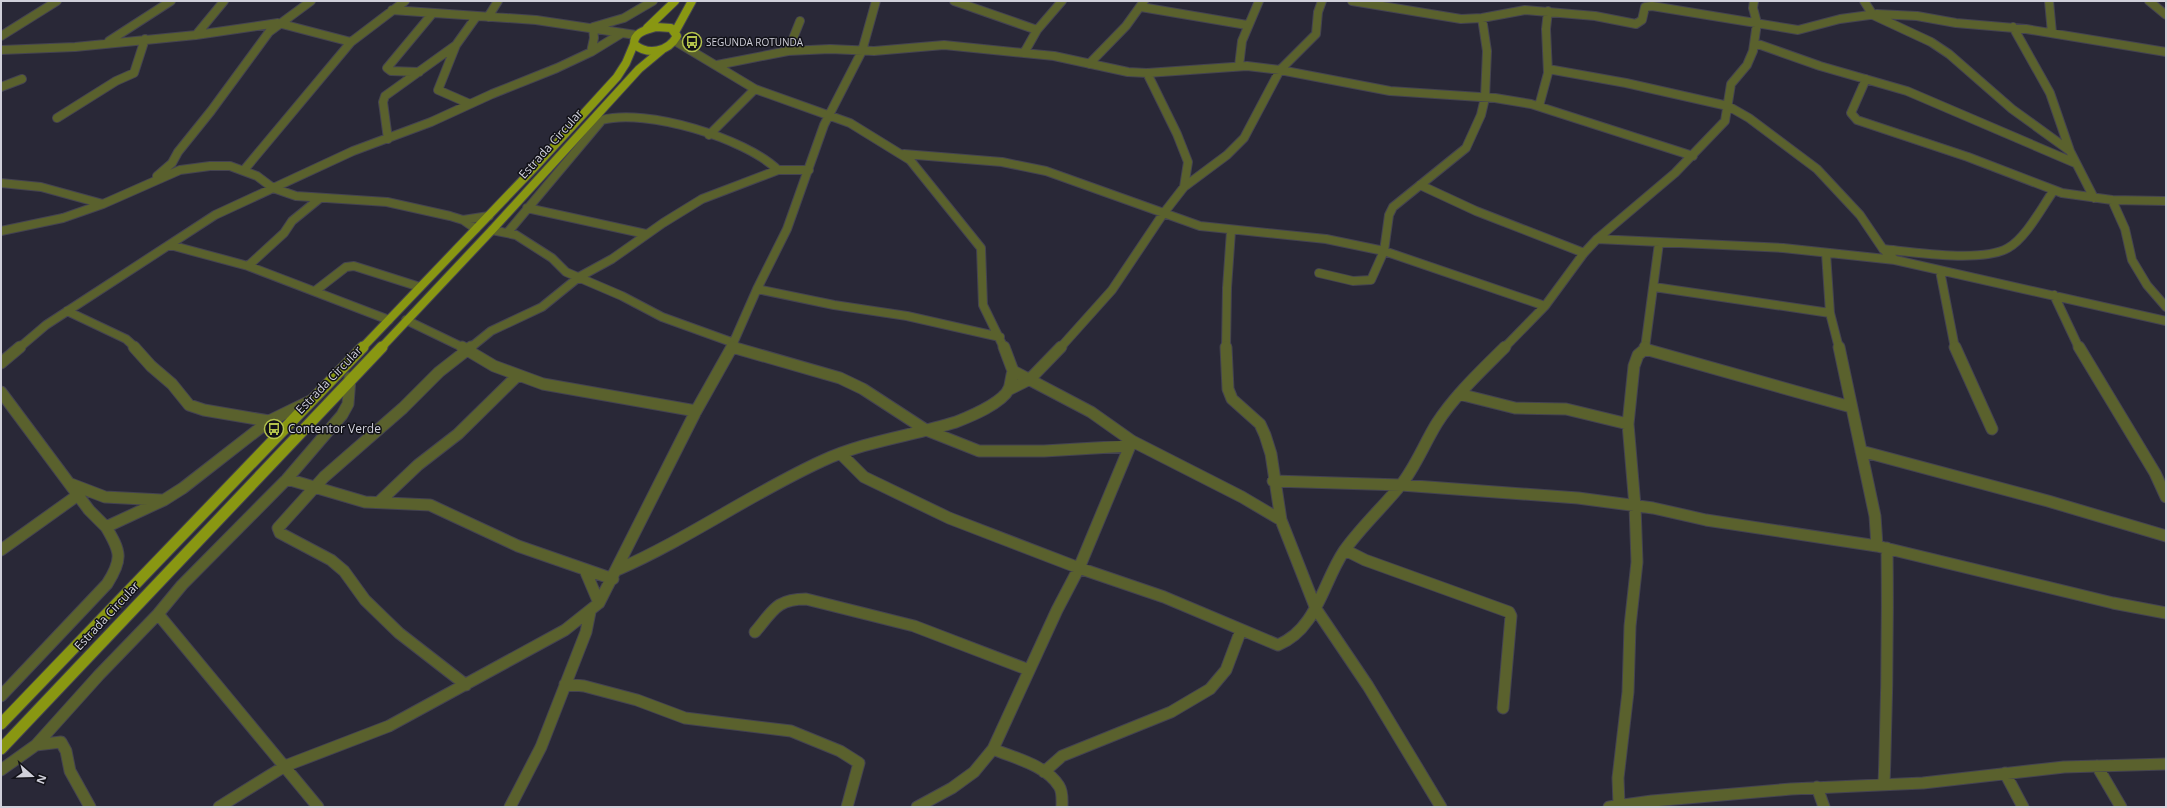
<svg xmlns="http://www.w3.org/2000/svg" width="2167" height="808" font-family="'Open Sans',sans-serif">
  <rect width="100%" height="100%" fill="#292837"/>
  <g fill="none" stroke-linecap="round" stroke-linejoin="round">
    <defs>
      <path id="minor-far1" d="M954,1L1037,30
        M1352,1L1461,19L1482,18L1525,10L1595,16L1636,24L1642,20L1645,7L1652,6L1798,30L1840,19L1877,14L1917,16L1956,23L2026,29L2166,52
        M1864,1L1873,15L1931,42L1949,54L2012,109L2070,151
        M2049,1L2052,33
        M2149,1L2166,15
        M1141,7L1247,25
        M392,10L536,20L636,35
        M488,17L498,1
        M2013,27L2050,93L2070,151L2094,198
        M196,35L224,1
        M1,36L57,1
        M109,41L171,1
        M675,41L755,89L850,123L910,160L981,248L983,305L1004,348
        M1755,43L1820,66L1907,91L2075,163
        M456,45L438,90L470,104
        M1,50L75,47L196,35L278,23L351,42
        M788,51L800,21
        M591,52L594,38L593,27L624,18L653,1
        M1024,53L1037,30L1062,1
        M1089,64L1126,26L1144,1
        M717,65L788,51L830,49L874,51L944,45L1054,56L1128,72L1147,73L1247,66L1280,70L1390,91L1495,98L1531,104L1693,156
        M1239,66L1242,41L1259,1
        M1548,69L1626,83L1728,106L1749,118L1817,169L1860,215L1883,249L1895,260
        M419,72L391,71L387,68L432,14
        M1147,73L1177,134L1188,162L1184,187
        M1866,79L1851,113L1857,120L1968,157L2062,193L2112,200L2166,201
        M1,87L22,79
        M1539,106L1548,73L1546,29L1548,11
        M57,118L116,81L134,73L145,39
        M709,135L755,89
        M388,139L383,102L385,96L456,45L476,17
        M904,154L1002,162L1046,171L1200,226L1326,239L1384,251L1545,306
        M244,170L351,42L405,1
        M157,176L172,163L178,152L211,111L269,32L311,1
        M1,183L41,187L103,204L180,170L210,166H230L257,176L273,188L296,196L387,202L450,216L463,220L476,229
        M1420,185L1476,211L1584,253
        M2112,200L2125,229L2132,260L2147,285L2166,307
        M527,208L646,234
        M463,220L489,216
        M492,230L516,235L552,258L566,272L622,296L662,317L734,343
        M1,231L63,218L103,204
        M508,232L602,120C646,108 745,138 778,170
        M1597,239L1783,248L1895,260L2166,321
        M170,245L248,266L389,320
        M1883,249C1913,252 1982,263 2008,248C2026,238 2042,207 2054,190
        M1826,253L1830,313L1839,348
        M248,266L284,233L292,221L319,199
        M1940,271L1955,348
        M1319,273L1353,281L1371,280L1384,251L1389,215L1393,207L1466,148L1481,115L1485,98L1487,51L1482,18
        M1654,287L1830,313
        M757,289L834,305L907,316L1000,337
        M315,291L346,267L354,266L420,287
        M2054,295L2079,348
        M67,311L126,339L136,348
        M406,320L464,348
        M732,347L734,348
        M19,348L46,325L215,215L353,151L431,122L492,94L557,68L591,52L622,33
        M470,348L491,331L542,307L579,277L612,259L663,223L702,199L778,170H809
        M731,348L757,289L787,229L824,125L862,51L876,1
        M1060,348L1112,290L1163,214L1184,187L1227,155L1244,138L1280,70L1316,34L1318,12L1322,1
        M1226,348L1227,288L1231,231
        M1504,348L1545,306L1584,253L1597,239L1675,173L1725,121L1731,84L1747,65L1753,51L1757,23L1753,8L1754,1
        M1645,348L1659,243"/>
      <path id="minor" d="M134,347L151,366L172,384L189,405L204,410L269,421
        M462,347L494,366L543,384L696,411
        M732,347L840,378L863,389L926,430L979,451H1044L1129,446
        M1004,347L1013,371L1091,412L1132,441L1242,497L1281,520
        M1226,347L1228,389L1232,399L1260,424L1265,435L1271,454L1281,520L1316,609L1368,686L1441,807
        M1839,347L1875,516L1877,546
        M1955,347L1992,429
        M2079,347L2155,473L2166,497
        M1645,349V347
        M1,363L20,347
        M1008,390L1030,379L1061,347
        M1,392L89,510L106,527L164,500L183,488L269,421L310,401
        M1459,394L1515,408L1566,409L1628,424
        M1861,451L2048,501L2166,536
        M841,454L864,477L949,518L1079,568L1164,597L1278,645C1317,629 1323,582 1344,551C1360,528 1382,508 1400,486C1415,468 1424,444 1437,423C1455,395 1481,371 1505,347
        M287,479L365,502L430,505L518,546L613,579
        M1273,481L1401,485L1578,498L1653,508L1706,520L1877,546L2113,603L2166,613
        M71,484L105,497L162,500
        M379,502L418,465L458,434L518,375
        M1,550L78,495
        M1345,550L1365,560L1509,612L1511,616L1503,708
        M585,570L599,603
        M617,570C688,539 752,493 822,461C865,441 911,436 956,422C971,416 1001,404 1009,389C1011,383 1011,377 1013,371
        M158,614L318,807
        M755,632C773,611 776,599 806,599L914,626L1029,670
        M565,684L584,686L637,700L685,718L791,731L840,751L859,763L847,807
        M466,685L399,633L365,600L344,571L331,560L280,533L278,528L324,477L403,408L439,372L471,347
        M1,696L107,584C123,559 121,552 106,527
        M36,745L61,742L66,751L70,771L90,807
        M993,749C1014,758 1046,765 1059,786C1063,792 1062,800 1062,807
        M2097,766L2121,807
        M1,770L36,745L99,675L158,614L182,585L287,479L342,415L348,404L350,378
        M1044,772L1062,756L1171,712L1210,689L1226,670L1241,630
        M2005,773L2023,807
        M1884,784C1887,705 1888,627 1887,548
        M1817,787L1824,807
        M1619,805L1618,778L1628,692L1630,626L1637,562L1635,506L1628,424L1634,366L1638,355L1645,349L1851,407
        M219,807L285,766L389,726L565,630L599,603L696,411L732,347
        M510,807L541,747L586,632L590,612
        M917,807L952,788L974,772L993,749L1057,610L1079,568L1132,441
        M1609,807L1652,801L1791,789L1923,783L2064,767L2166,764"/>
      <path id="major-far1" d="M656,27L671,28L677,36C668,52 648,56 634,44C634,32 646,30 656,27Z
        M647,28L675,1
        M675,32L692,1
        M362,348L535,167L617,77L626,63L634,44
        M381,348L492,230L639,69L663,49"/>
      <path id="major" d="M1,724L363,347
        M1,749L382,347"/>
    </defs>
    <use href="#minor-far1" stroke="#444351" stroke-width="10"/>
    <use href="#minor" stroke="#444351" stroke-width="13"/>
    <use href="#major-far1" stroke="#444351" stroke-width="10"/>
    <use href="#major" stroke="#444351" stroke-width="13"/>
    <use href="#minor-far1" stroke="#5a612d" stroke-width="8"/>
    <use href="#minor" stroke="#5a612d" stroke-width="11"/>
    <use href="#major-far1" stroke="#899712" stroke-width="8"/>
    <use href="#major" stroke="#899712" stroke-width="11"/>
  </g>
  <defs>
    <symbol id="bus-ring" viewBox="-11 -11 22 22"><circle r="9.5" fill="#121219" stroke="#b3c24b" stroke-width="1.5"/><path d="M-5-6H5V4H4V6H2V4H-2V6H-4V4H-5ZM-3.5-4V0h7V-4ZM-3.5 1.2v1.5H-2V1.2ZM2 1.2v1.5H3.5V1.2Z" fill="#b3c24b"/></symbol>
  </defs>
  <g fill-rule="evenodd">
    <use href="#bus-ring" x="681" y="31" width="22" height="22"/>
    <use href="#bus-ring" x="263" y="418" width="22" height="22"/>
  </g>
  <g text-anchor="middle" stroke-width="3" stroke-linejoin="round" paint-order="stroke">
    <g font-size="10" fill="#d0d0da" stroke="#121219" text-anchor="start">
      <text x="706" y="46">SEGUNDA ROTUNDA</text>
    </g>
    <g font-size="12" fill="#d0d0da" stroke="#121219">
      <text transform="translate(551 144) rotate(-48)" y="4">Estrada Circular</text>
      <text transform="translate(329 380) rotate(-46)" y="4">Estrada Circular</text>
      <text transform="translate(107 616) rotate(-47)" y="4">Estrada Circular</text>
    </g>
    <g font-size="12" fill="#d0d0da" stroke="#121219" text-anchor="start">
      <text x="288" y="433">Contentor Verde</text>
    </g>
  </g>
  <rect width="2167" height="808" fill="none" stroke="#d0d0da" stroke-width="4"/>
  <g transform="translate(32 776) rotate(110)" stroke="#121219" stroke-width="3" paint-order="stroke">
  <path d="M0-3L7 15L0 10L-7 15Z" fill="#d0d0da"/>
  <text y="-6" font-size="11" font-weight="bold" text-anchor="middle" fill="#d0d0da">N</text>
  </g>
</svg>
